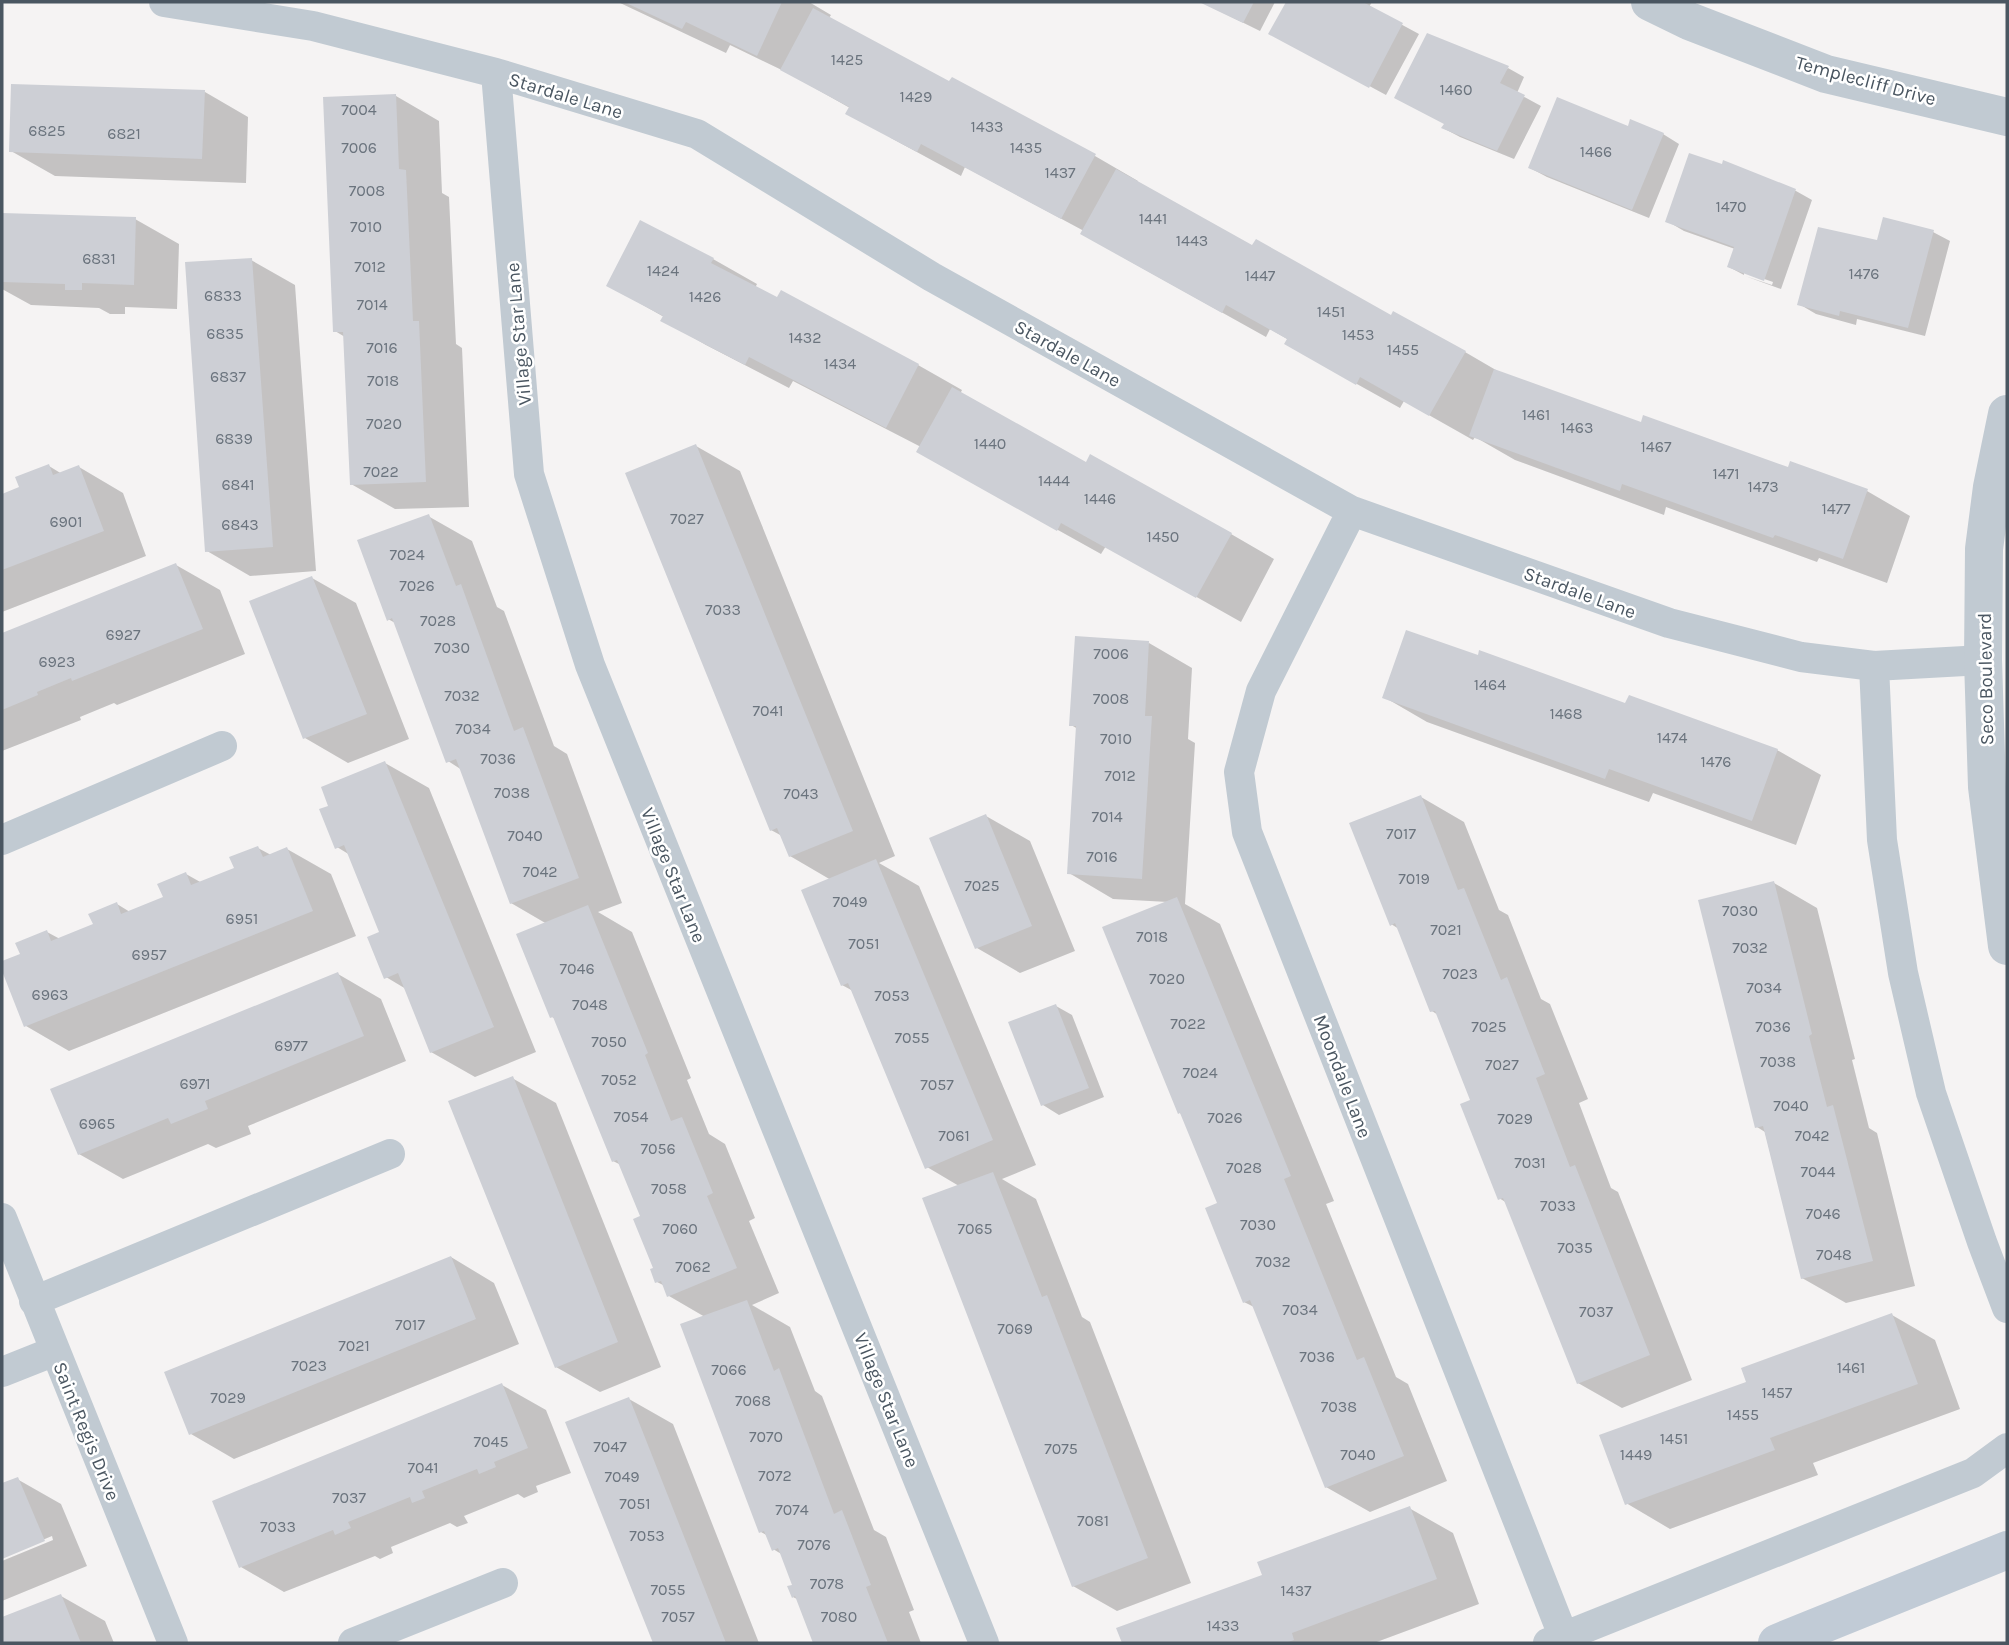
<svg xmlns="http://www.w3.org/2000/svg" width="2009" height="1645" font-family="Karla,sans-serif">
  <rect width="100%" height="100%" fill="#f5f3f3"/>
  <path fill="#0003" d="M618,2H809L831,15L829,18L950,84L1095,156L1138,181L1137,183L1253,248L1465,352L1501,373L1642,424L1790,470L1867,491L1910,516L1887,583L1819,558L1817,562L1666,507L1664,515L1515,460L1475,437L1473,440L1404,401L1400,408L1330,369L1289,340L1270,329L1266,337L1126,259L1084,231L965,167L961,176L891,138L850,108L788,73L730,45L726,53Z
    M1201,2H1275L1260,31Z
    M1288,2H1372L1369,7L1419,34L1386,95L1271,33Z
    M1508,68L1524,77L1517,93L1541,106L1514,159L1460,137L1443,128Z
    M205,92L248,117L246,183L55,176L11,151Z
    M396,96L439,121L442,193L449,197L456,344L462,348L469,507L395,509L351,484L345,337L335,331Z
    M1629,128L1663,134L1679,144L1649,218L1547,177L1530,168Z
    M1725,162L1796,191L1812,200L1781,289L1745,276L1772,285L1773,282L1744,272V275L1729,267L1735,249L1684,231L1667,221L1724,166Z
    M2,214L135,219L179,244L177,309L125,307V314H110L99,308L31,305L2,289Z
    M1933,232L1950,241L1925,336L1857,319L1856,325L1816,314L1799,304L1879,243Z
    M713,259L757,284L755,288L918,365L962,390L960,394L1087,464L1231,534L1274,559L1241,622L1106,546L1101,554L961,476L921,447L793,381L789,388L706,345L663,320L664,317L608,285Z
    M251,260L295,285L316,571L250,576L207,551Z
    M696,446L740,471L895,856L879,863L919,886L1036,1165L1002,1179L1036,1199L1082,1317L1090,1322L1191,1583L1117,1611L1073,1586L959,1186L927,1167L853,991L842,985L831,880L790,856L782,836L771,830Z
    M49,466L62,474L79,467L123,493L146,556L2,612V496L21,488Z
    M428,516L472,541L497,607L504,611L554,746L567,754L622,903L598,912L632,932L691,1078L687,1080L709,1134L725,1144L755,1218L749,1221L779,1293L752,1305L790,1327L815,1391L822,1396L874,1530L886,1537L914,1610L909,1612L921,1643H815L799,1600L793,1597L795,1586L783,1555L773,1549L768,1536L761,1532L705,1317L669,1296L665,1286L657,1282L642,1217L621,1165L613,1161L556,1019L552,1017L547,924L511,903L462,770L448,761L397,624L388,619Z
    M176,565L220,590L245,654L117,705L114,703L80,717L81,720L2,751V635Z
    M312,578L356,603L409,739L348,763L305,738Z
    M1149,643L1192,668L1188,739L1195,743L1185,904L1220,924L1334,1201L1326,1204L1396,1377L1408,1384L1447,1481L1370,1512L1326,1487L1254,1307L1244,1302L1219,1204L1183,1115L1180,1113L1168,902L1113,899L1069,873L1078,729L1071,725Z
    M1384,697L1627,706L1777,750L1821,775L1796,845L1653,793L1649,802L1427,722Z
    M385,763L429,788L536,1052L475,1077L431,1052L406,989L386,977L382,933L350,855L337,847L331,807Z
    M1421,797L1464,822L1499,910L1508,915L1541,999L1550,1004L1588,1099L1579,1103L1611,1188L1618,1192L1692,1380L1622,1408L1578,1383L1507,1203L1499,1198L1472,1101L1438,1015L1432,1011L1399,929L1391,924Z
    M986,816L1030,841L1075,951L1020,973L977,948Z
    M258,848L271,855L287,849L331,874L356,936L69,1051L26,1026L2,963L22,955L47,932L60,939L95,925L117,904L130,912L165,898L186,874L202,883L236,869Z
    M1774,883L1817,908L1855,1059L1852,1060L1869,1128L1877,1133L1915,1286L1846,1303L1802,1278L1765,1132L1757,1127Z
    M338,974L381,999L406,1061L248,1126L251,1134L216,1148L208,1144L123,1179L79,1154Z
    M1056,1006L1072,1015L1104,1097L1059,1115L1043,1105Z
    M512,1078L556,1103L661,1367L600,1392L556,1367Z
    M451,1257L494,1283L519,1344L234,1459L191,1434Z
    M1892,1315L1935,1340L1960,1409L1813,1463L1818,1475L1670,1529L1626,1503L1748,1383Z
    M502,1385L546,1410L571,1473L536,1486L538,1492L524,1498L518,1494L464,1516L468,1523L457,1527L450,1523L391,1547L393,1553L380,1559L375,1556L284,1592L241,1567Z
    M629,1399L673,1424L759,1643H654L568,1423Z
    M17,1479L61,1504L87,1566L2,1601V1561L53,1540L52,1536L2,1557V1485Z
    M1409,1508L1453,1533L1479,1604L1374,1643H1124L1118,1629L1264,1576Z
    M61,1596L105,1621L114,1643H2V1619Z"/>
  <path fill="#cdcfd5" d="M624,2H782L757,56L686,22L682,29Z
    M1199,2H1254L1243,23Z
    M1286,2H1363L1403,23L1369,88L1268,34Z
    M813,8L949,81L952,77L1096,154L1061,219L921,144L917,152L845,114L849,107L780,70Z
    M1427,33L1509,66L1500,83L1525,95L1497,151L1441,128L1444,124L1394,98Z
    M11,84L205,90L202,159L9,152Z
    M396,94L399,169L406,170L413,321H419L426,482L350,485L343,332H333L323,97Z
    M1557,97L1628,126L1630,119L1664,133L1632,210L1528,168Z
    M1689,153L1722,164L1723,160L1796,189L1764,281L1727,267L1734,247L1665,222Z
    M1116,169L1252,245L1256,239L1391,315L1393,311L1466,351L1429,416L1360,377L1356,385L1284,344L1287,339L1226,305L1222,313L1080,234Z
    M2,213L136,217L134,285L82,283V290H65V284L2,282Z
    M1883,217L1934,230L1908,328L1840,311L1839,316L1797,305L1818,227L1877,240Z
    M640,220L714,258L711,263L777,297L781,290L919,364L886,428L749,357L745,365L660,321L663,316L606,286Z
    M252,258L273,547L205,552L185,262Z
    M1494,369L1641,422L1643,415L1788,467L1790,461L1868,489L1843,559L1775,535L1773,538L1622,484L1620,491L1469,436Z
    M952,387L1086,462L1090,454L1232,533L1196,598L1061,523L1057,531L916,452Z
    M696,444L853,831L789,857L777,828L770,831L625,473Z
    M49,464L53,475L79,465L104,531L2,570V494L19,487L15,477Z
    M429,514L456,586L461,584L514,731L523,727L579,878L510,904L456,759L446,763L392,618L387,621L357,540Z
    M176,563L203,629L72,681L71,678L37,692L38,695L2,710V633Z
    M312,576L367,714L303,739L249,601Z
    M1406,630L1478,655L1479,650L1625,703L1629,695L1778,749L1752,821L1609,769L1605,779L1382,698Z
    M1075,636L1149,641L1145,716H1152L1142,879L1067,874L1076,726H1069Z
    M385,761L494,1027L430,1053L398,973L384,979L367,937L379,932L344,845L335,849L319,809L328,806L321,787Z
    M1421,795L1458,890L1464,888L1501,980L1507,977L1545,1074L1536,1078L1570,1167L1575,1165L1650,1355L1577,1384L1503,1198L1498,1200L1460,1104L1470,1100L1435,1011L1430,1012L1395,923L1390,926L1349,823Z
    M986,814L1032,926L975,949L929,838Z
    M258,846L263,857L287,847L313,911L24,1027L2,971V961L20,954L15,943L47,930L51,941L93,924L88,914L117,902L121,914L163,897L157,884L186,872L191,885L234,868L229,857Z
    M876,859L993,1140L925,1169L848,983L841,986L801,890Z
    M1774,881L1812,1034L1809,1036L1827,1107L1833,1105L1873,1261L1801,1279L1763,1126L1755,1128L1698,900Z
    M1177,897L1291,1176L1284,1179L1357,1360L1364,1357L1404,1456L1325,1488L1250,1300L1243,1303L1205,1208L1217,1203L1180,1113L1178,1114L1102,927Z
    M588,905L648,1053L645,1055L671,1121L682,1117L713,1193L707,1196L737,1268L667,1297L661,1281L655,1283L650,1269L653,1268L633,1219L640,1216L617,1160L612,1162L553,1017L550,1018L516,934Z
    M338,972L364,1036L205,1101L208,1109L171,1124L168,1118L78,1155L50,1089Z
    M1056,1004L1089,1088L1041,1106L1008,1022Z
    M513,1076L618,1342L555,1368L448,1101Z
    M993,1172L1042,1297L1047,1295L1148,1558L1072,1587L922,1198Z
    M451,1256L476,1319L189,1435L164,1372Z
    M747,1300L774,1371L779,1368L834,1514L842,1510L871,1585L866,1587L888,1643H813L795,1596L792,1598L787,1586L792,1585L778,1548L772,1551L764,1531L759,1533L680,1324Z
    M1892,1313L1918,1384L1770,1438L1775,1450L1625,1505L1599,1435L1746,1382L1741,1368Z
    M502,1383L528,1448L494,1462L496,1467L479,1474L477,1469L422,1491L425,1498L412,1503L410,1497L348,1522L351,1528L335,1535L333,1530L239,1568L212,1501Z
    M629,1397L726,1643H653L565,1422Z
    M18,1477L45,1541L2,1559V1483Z
    M1410,1506L1437,1579L1292,1633L1294,1640L1285,1643H1122L1116,1628L1262,1575L1257,1562Z
    M61,1594L81,1643H2V1617Z"/>
  <g fill="none" stroke-linecap="round" stroke-linejoin="round">
    <path stroke="#c1cad2" stroke-width="30" d="M164,2L313,26L496,73L697,134L932,277L1352,511L1669,623L1801,657L1874,666L1983,660
      M496,73L529,474L590,665L984,1643
      M1352,511L1261,691L1239,772L1247,832L1566,1643
      M1874,666L1882,840L1903,973L1931,1093L1982,1242L2007,1308
      M2,840L222,746
      M2,1218L173,1643
      M34,1301L390,1154
      M2,1372L55,1351
      M353,1643L503,1583
      M1548,1643L1973,1473L2007,1448"/>
    <path stroke="#c1cad2" stroke-width="38" d="M1650,2L1689,21L1826,74L2007,117"/>
    <path stroke="#c1cad2" stroke-width="38" d="M2007,414L1992,487L1984,549L1983,660L1987,787L2007,946"/>
    <path stroke="#c1cbd6" stroke-width="38" d="M1777,1643L2007,1550"/>
  </g>
  <g text-anchor="middle" stroke-width="5" stroke-linejoin="round" paint-order="stroke">
    <g font-size="16" fill="#6b747e">
      <text x="847" y="65">1425</text>
      <text x="1456" y="95">1460</text>
      <text x="916" y="102">1429</text>
      <text x="359" y="115">7004</text>
      <text x="987" y="132">1433</text>
      <text x="47" y="136">6825</text>
      <text x="124" y="139">6821</text>
      <text x="359" y="153">7006</text>
      <text x="1026" y="153">1435</text>
      <text x="1596" y="157">1466</text>
      <text x="1060" y="178">1437</text>
      <text x="367" y="196">7008</text>
      <text x="1731" y="212">1470</text>
      <text x="1153" y="224">1441</text>
      <text x="366" y="232">7010</text>
      <text x="1192" y="246">1443</text>
      <text x="99" y="264">6831</text>
      <text x="370" y="272">7012</text>
      <text x="663" y="276">1424</text>
      <text x="1864" y="279">1476</text>
      <text x="1260" y="281">1447</text>
      <text x="223" y="301">6833</text>
      <text x="705" y="302">1426</text>
      <text x="372" y="310">7014</text>
      <text x="1331" y="317">1451</text>
      <text x="225" y="339">6835</text>
      <text x="1358" y="340">1453</text>
      <text x="805" y="343">1432</text>
      <text x="382" y="353">7016</text>
      <text x="1403" y="355">1455</text>
      <text x="840" y="369">1434</text>
      <text x="228" y="382">6837</text>
      <text x="383" y="386">7018</text>
      <text x="1536" y="420">1461</text>
      <text x="384" y="429">7020</text>
      <text x="1577" y="433">1463</text>
      <text x="234" y="444">6839</text>
      <text x="990" y="449">1440</text>
      <text x="1656" y="452">1467</text>
      <text x="381" y="477">7022</text>
      <text x="1726" y="479">1471</text>
      <text x="1054" y="486">1444</text>
      <text x="238" y="490">6841</text>
      <text x="1763" y="492">1473</text>
      <text x="1100" y="504">1446</text>
      <text x="1836" y="514">1477</text>
      <text x="687" y="524">7027</text>
      <text x="66" y="527">6901</text>
      <text x="240" y="530">6843</text>
      <text x="1163" y="542">1450</text>
      <text x="407" y="560">7024</text>
      <text x="417" y="591">7026</text>
      <text x="723" y="615">7033</text>
      <text x="438" y="626">7028</text>
      <text x="123" y="640">6927</text>
      <text x="452" y="653">7030</text>
      <text x="1111" y="659">7006</text>
      <text x="57" y="667">6923</text>
      <text x="1490" y="690">1464</text>
      <text x="462" y="701">7032</text>
      <text x="1111" y="704">7008</text>
      <text x="768" y="716">7041</text>
      <text x="1566" y="719">1468</text>
      <text x="473" y="734">7034</text>
      <text x="1672" y="743">1474</text>
      <text x="1116" y="744">7010</text>
      <text x="498" y="764">7036</text>
      <text x="1716" y="767">1476</text>
      <text x="1120" y="781">7012</text>
      <text x="512" y="798">7038</text>
      <text x="801" y="799">7043</text>
      <text x="1107" y="822">7014</text>
      <text x="1401" y="839">7017</text>
      <text x="525" y="841">7040</text>
      <text x="1102" y="862">7016</text>
      <text x="540" y="877">7042</text>
      <text x="1414" y="884">7019</text>
      <text x="982" y="891">7025</text>
      <text x="850" y="907">7049</text>
      <text x="1740" y="916">7030</text>
      <text x="242" y="924">6951</text>
      <text x="1446" y="935">7021</text>
      <text x="1152" y="942">7018</text>
      <text x="864" y="949">7051</text>
      <text x="1750" y="953">7032</text>
      <text x="149" y="960">6957</text>
      <text x="577" y="974">7046</text>
      <text x="1460" y="979">7023</text>
      <text x="1167" y="984">7020</text>
      <text x="1764" y="993">7034</text>
      <text x="50" y="1000">6963</text>
      <text x="892" y="1001">7053</text>
      <text x="590" y="1010">7048</text>
      <text x="1188" y="1029">7022</text>
      <text x="1489" y="1032">7025</text>
      <text x="1773" y="1032">7036</text>
      <text x="912" y="1043">7055</text>
      <text x="609" y="1047">7050</text>
      <text x="291" y="1051">6977</text>
      <text x="1778" y="1067">7038</text>
      <text x="1502" y="1070">7027</text>
      <text x="1200" y="1078">7024</text>
      <text x="619" y="1085">7052</text>
      <text x="195" y="1089">6971</text>
      <text x="937" y="1090">7057</text>
      <text x="1791" y="1111">7040</text>
      <text x="631" y="1122">7054</text>
      <text x="1225" y="1123">7026</text>
      <text x="1515" y="1124">7029</text>
      <text x="97" y="1129">6965</text>
      <text x="954" y="1141">7061</text>
      <text x="1812" y="1141">7042</text>
      <text x="658" y="1154">7056</text>
      <text x="1530" y="1168">7031</text>
      <text x="1244" y="1173">7028</text>
      <text x="1818" y="1177">7044</text>
      <text x="669" y="1194">7058</text>
      <text x="1558" y="1211">7033</text>
      <text x="1823" y="1219">7046</text>
      <text x="1258" y="1230">7030</text>
      <text x="680" y="1234">7060</text>
      <text x="975" y="1234">7065</text>
      <text x="1575" y="1253">7035</text>
      <text x="1834" y="1260">7048</text>
      <text x="1273" y="1267">7032</text>
      <text x="693" y="1272">7062</text>
      <text x="1300" y="1315">7034</text>
      <text x="1596" y="1317">7037</text>
      <text x="410" y="1330">7017</text>
      <text x="1015" y="1334">7069</text>
      <text x="354" y="1351">7021</text>
      <text x="1317" y="1362">7036</text>
      <text x="309" y="1371">7023</text>
      <text x="1851" y="1373">1461</text>
      <text x="729" y="1375">7066</text>
      <text x="1777" y="1398">1457</text>
      <text x="228" y="1403">7029</text>
      <text x="753" y="1406">7068</text>
      <text x="1339" y="1412">7038</text>
      <text x="1743" y="1420">1455</text>
      <text x="766" y="1442">7070</text>
      <text x="1674" y="1444">1451</text>
      <text x="491" y="1447">7045</text>
      <text x="610" y="1452">7047</text>
      <text x="1061" y="1454">7075</text>
      <text x="1358" y="1460">7040</text>
      <text x="1636" y="1460">1449</text>
      <text x="423" y="1473">7041</text>
      <text x="775" y="1481">7072</text>
      <text x="622" y="1482">7049</text>
      <text x="349" y="1503">7037</text>
      <text x="635" y="1509">7051</text>
      <text x="792" y="1515">7074</text>
      <text x="1093" y="1526">7081</text>
      <text x="278" y="1532">7033</text>
      <text x="647" y="1541">7053</text>
      <text x="814" y="1550">7076</text>
      <text x="827" y="1589">7078</text>
      <text x="668" y="1595">7055</text>
      <text x="1296" y="1596">1437</text>
      <text x="678" y="1622">7057</text>
      <text x="839" y="1622">7080</text>
      <text x="1223" y="1631">1433</text>
    </g>
    <g font-size="19" fill="#4a5661" stroke="#fff">
      <text transform="translate(1866 80) rotate(15)" y="7">Templecliff Drive</text>
      <text transform="translate(566 95) rotate(17)" y="7">Stardale Lane</text>
      <text transform="translate(518 334) rotate(-95)" y="7">Village Star Lane</text>
      <text transform="translate(1068 353) rotate(29)" y="7">Stardale Lane</text>
      <text transform="translate(1580 592) rotate(20)" y="7">Stardale Lane</text>
      <text transform="translate(1985 679) rotate(-91)" y="7">Seco Boulevard</text>
      <text transform="translate(674 875) rotate(68)" y="7">Village Star Lane</text>
      <text transform="translate(1343 1076) rotate(69)" y="7">Moondale Lane</text>
      <text transform="translate(887 1400) rotate(68)" y="7">Village Star Lane</text>
      <text transform="translate(87 1431) rotate(68)" y="7">Saint Regis Drive</text>
    </g>
  </g>
  <rect width="2009" height="1645" fill="none" stroke="#4a5661" stroke-width="7"/>
</svg>
